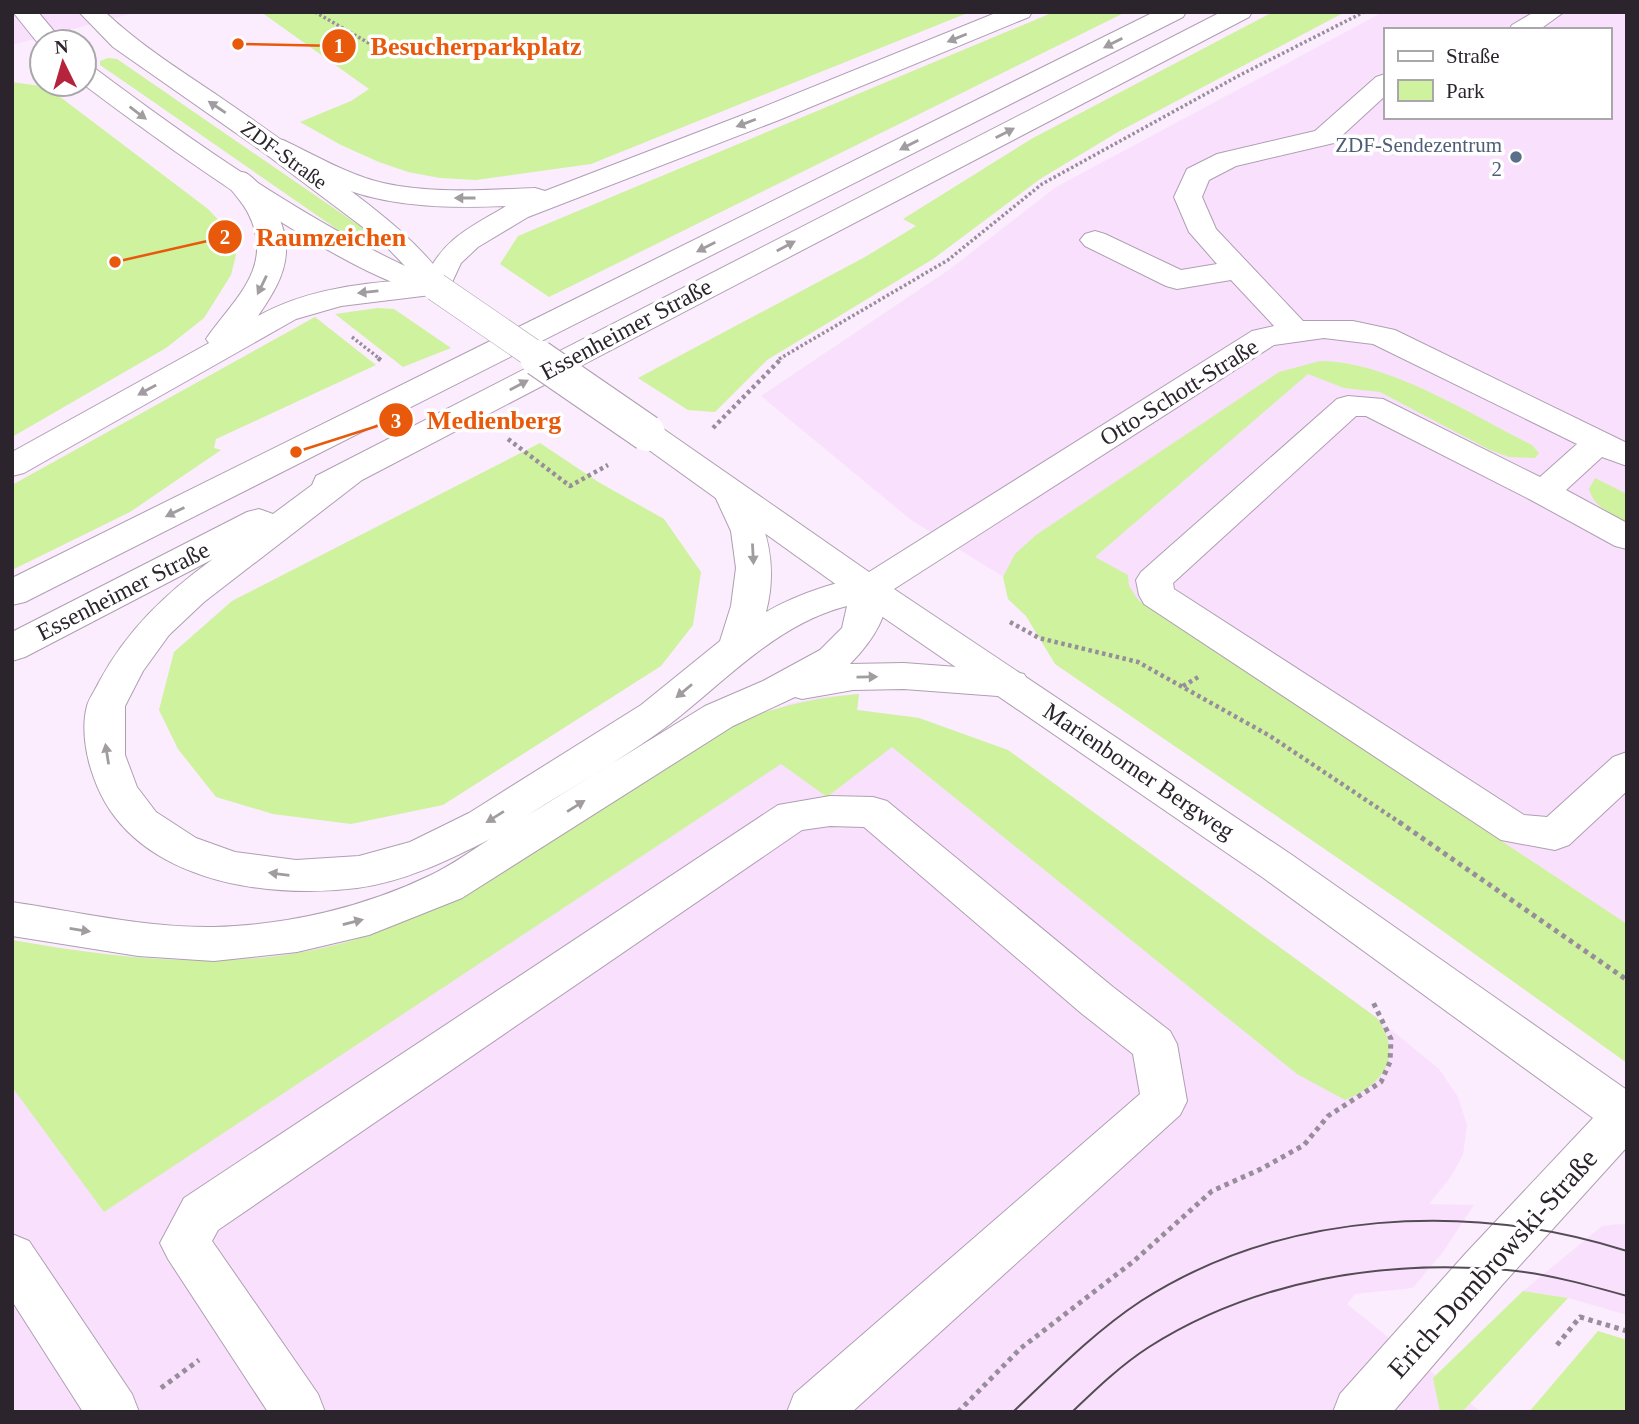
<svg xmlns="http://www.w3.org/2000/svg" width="1639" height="1424" font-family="Georgia,serif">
  <rect width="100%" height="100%" fill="#fbecfe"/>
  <path fill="#f9e1fd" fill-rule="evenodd" d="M12,12H138L12,45Z
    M1383,12H1627V943L1054,608L911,520L761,396L950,269L1056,187ZM1385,30H1609V117H1385Z
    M859,694L857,710L919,718L1100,817L1377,1018L1439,1069L1458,1097L1467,1125L1463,1155L1450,1178L1429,1204L1474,1205L1443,1252L1413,1288L1355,1294L1347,1304L1481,1412H12V940L84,953L181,961L269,957L355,940L397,925L446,903L788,704L822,697Z
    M1618,1224L1627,1225V1315L1568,1298L1523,1291L1602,1226Z"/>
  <path fill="#cef29e" d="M261,12H970L591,164L476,180L440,178L408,172L379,162L341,145L300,122L351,101L369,89Z
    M1054,12H1126L549,297L500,264L518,236Z
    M1273,12H1345L1118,132L1040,179L933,259L767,360L715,412L688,410L638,378L865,257L916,226L903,219L1033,138Z
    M108,58L117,59L367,231L366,237L354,241L132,87L100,65V61Z
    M12,82L47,87L208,209L227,229L236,255L231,275L204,318L166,348L12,437Z
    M378,308L394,309L451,348L403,367L335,314Z
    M315,317L376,365L216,439L214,448L221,450L130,512L12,570V485Z
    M1320,361C1388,361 1472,415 1532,445L1539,453L1535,458L1509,457L1490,450L1380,392L1344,388L1308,374L1095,557L1128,575L1129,586L1139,601L1627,924V1063L1409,907L1055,664L1026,616L1008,599L1003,577L1015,554L1036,535L1279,372Z
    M540,443L600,483L664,519L701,572L693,625L661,666L443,805L351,824L273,814L216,797L178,749L159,710L174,652L232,601Z
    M1595,478L1627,494V522C1611,513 1594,508 1589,489Z
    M859,694L857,710L919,718L1008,750L1377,1018C1405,1057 1382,1085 1345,1100L1297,1074L892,747L827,797L781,764L104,1212L12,1087V940C126,960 243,974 357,939C387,929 416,916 446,903L743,719C782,706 818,697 859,694Z
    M1523,1291L1568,1298L1462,1412H1440L1433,1378Z
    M1598,1331L1627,1340V1412H1529Z"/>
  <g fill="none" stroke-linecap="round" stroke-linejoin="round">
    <defs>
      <path id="minor" d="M13,12H38L63,42H42L41,47Z
        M79,12H105C139,44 178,69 217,95C261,125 304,156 347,188C387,218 422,246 451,287L447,293C385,309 140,127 83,84L84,64L93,67C189,139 297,215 405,266L380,240L263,152L113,47Z
        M1534,12H1564L1539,30H1509L1512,25Z
        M1385,74V96L1334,143L1236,166L1209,180L1202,197L1216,229L1303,321H1353L1395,330L1627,443V466L1602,457L1566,490L1627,523V549L1615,546L1531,500L1366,416H1356L1173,583L1174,589L1524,815L1547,817L1613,757L1627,752V791L1569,845L1555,850L1501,840L1144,604L1139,595L1136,580L1141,572L1337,399L1348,396L1383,399L1540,477L1577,444L1373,344L1324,338L1274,345L894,589L1292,855L1627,1090V1147L1502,1285L1393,1412H1333L1340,1394L1466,1253L1593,1118L1262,877L855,598L635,440L631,433L635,426L647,423L659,426L869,572L1252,331L1274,326L1231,280L1177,289L1166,286L1085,246L1080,240L1085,234L1095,231L1105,234L1181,270L1217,264L1189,232L1174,197L1187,169L1217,154L1315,131L1376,77Z
        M830,796L873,797L887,801L1113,987L1170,1031L1177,1044L1187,1101L1180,1115L852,1412H787L794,1394L1140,1094L1133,1054L1081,1013L864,827L830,826L802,830L218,1230L212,1241L318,1394L325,1412H268L168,1259L160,1243L184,1198L778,805Z
        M12,1234L29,1241L132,1394L139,1412H83L12,1301Z"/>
      <path id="major" d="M998,12H1032L1029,17L779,120L528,217L478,247L461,263L447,293L341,306L296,319L24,473L12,476V452L209,343L206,339C233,300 275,268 249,215C243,202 232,192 224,180L228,174C235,172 242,170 249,175C270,191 287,226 286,252C285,276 271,297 258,316C308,288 368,282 425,279C443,238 470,228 506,206C453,208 398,208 347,190C318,180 291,165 263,152L259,146L263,140L273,138L283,140C315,155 348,175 383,183C432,194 485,190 535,188L545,191L761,108Z
        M1154,12H1186L1183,17L25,602L12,605V578Z
        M1221,12H1252L1249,17L362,480L204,602L169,635L143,671L125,706V755L137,787L156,812L196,838L235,852L296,860L359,856L410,842L469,813L641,705L720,641L731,606L736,568L731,531L713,492L718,484L730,481L742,484C768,524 778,566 766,612C792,597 852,572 881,580C898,608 869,645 850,664L904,663L1011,671L1024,674L1030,684L1024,694L1011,697L904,689L853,690L802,699L795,697L733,726L462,898L369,935L297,952L214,961L138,956L12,936V902C78,912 147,928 214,927C288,925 365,907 431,875C452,865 471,851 490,839C449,860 404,882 357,888C263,900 130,880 94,778C86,757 81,728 87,706C89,698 96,689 99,682C127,630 166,593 213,559L25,657L12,661V632L247,512L259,509L273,514L312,485L316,476ZM847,606L842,628L820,650L763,681L705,706L525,817C573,786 625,758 670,724C726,681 776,624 847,606Z"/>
    </defs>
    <use href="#minor" stroke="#af9eb2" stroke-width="2"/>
    <use href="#major" stroke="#af9eb2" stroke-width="2"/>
    <path stroke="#988d9a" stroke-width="3.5" stroke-dasharray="2.5 2.5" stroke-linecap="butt" d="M315,12L372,45L408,47
      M352,337L380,359
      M779,359L948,260L1042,184L1240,75L1364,12"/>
    <path stroke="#988d9a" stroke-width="4.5" stroke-dasharray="3.5 3.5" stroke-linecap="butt" d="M378,358L383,362
      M713,428L782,358
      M508,439L570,486L608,465
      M1010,622L1039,638L1138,662L1270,736L1402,824
      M1183,686L1200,676"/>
    <path stroke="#988d9a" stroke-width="5" stroke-dasharray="4.5 4.5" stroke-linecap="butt" d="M1399,822L1627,980
      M1557,1345L1580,1317L1627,1331
      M161,1388L199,1360
      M958,1412L1021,1348L1134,1261L1212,1191L1261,1169L1304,1145L1328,1116L1381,1082L1390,1062L1391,1039L1373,1002"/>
    <use href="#minor" fill="#fff" fill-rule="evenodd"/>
    <use href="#major" fill="#fff" fill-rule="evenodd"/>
    <path stroke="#544b55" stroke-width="2" d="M1013,1412C1054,1373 1094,1332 1141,1301C1283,1210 1468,1201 1627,1251
      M1072,1412C1096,1389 1121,1365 1149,1347C1254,1280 1385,1259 1507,1270C1548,1274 1588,1285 1627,1296"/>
    <defs>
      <path id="minor-bridge-far1" d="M436,287L541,359"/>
      <path id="minor-bridge" d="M538,358L647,433"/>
    </defs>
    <use href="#minor-bridge-far1" stroke="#af9eb2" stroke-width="29" stroke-linecap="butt"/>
    <use href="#minor-bridge" stroke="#af9eb2" stroke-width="38" stroke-linecap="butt"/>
    <use href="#minor-bridge-far1" stroke="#fff" stroke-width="28"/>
    <use href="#minor-bridge" stroke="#fff" stroke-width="36"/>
  </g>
  <defs><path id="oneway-solid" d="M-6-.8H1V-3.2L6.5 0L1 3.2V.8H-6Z" transform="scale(1.75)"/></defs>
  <g fill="#a09ca0">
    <use href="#oneway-solid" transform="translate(957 38) rotate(158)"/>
    <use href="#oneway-solid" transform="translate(1113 43) rotate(153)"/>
    <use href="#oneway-solid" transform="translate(217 107) rotate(-146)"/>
    <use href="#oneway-solid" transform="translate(138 113) rotate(37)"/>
    <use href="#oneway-solid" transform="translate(746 123) rotate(159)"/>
    <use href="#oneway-solid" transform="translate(1005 133) rotate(-27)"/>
    <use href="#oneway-solid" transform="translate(909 145) rotate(153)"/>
    <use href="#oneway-solid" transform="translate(465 198) rotate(-180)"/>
    <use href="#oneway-solid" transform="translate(786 246) rotate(-28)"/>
    <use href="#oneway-solid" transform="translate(706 247) rotate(153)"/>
    <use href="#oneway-solid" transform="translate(262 285) rotate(116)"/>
    <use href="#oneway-solid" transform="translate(368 292) rotate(174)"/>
    <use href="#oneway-solid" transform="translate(519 385) rotate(-28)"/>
    <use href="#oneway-solid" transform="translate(147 390) rotate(151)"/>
    <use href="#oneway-solid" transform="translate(175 512) rotate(154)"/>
    <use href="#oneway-solid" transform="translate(753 554) rotate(87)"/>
    <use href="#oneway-solid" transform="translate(867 677) rotate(-1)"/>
    <use href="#oneway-solid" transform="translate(684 691) rotate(140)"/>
    <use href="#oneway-solid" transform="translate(107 754) rotate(-99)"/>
    <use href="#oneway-solid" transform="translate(576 806) rotate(-32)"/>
    <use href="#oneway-solid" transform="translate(495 817) rotate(148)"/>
    <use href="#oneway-solid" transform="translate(279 874) rotate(-173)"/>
    <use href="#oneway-solid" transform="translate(353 922) rotate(-14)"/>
    <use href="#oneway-solid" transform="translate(80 930) rotate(9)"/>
  </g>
  <circle fill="#5c6f8a" stroke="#fff" stroke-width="2.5" cx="1516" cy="157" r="7"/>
  <g text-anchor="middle" stroke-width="7" stroke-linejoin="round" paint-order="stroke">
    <g font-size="21" fill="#4e5e75" stroke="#fff" text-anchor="end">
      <text x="1502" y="152">ZDF-Sendezentrum<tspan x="1502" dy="24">2</tspan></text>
    </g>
    <g font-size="21" fill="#2b242c" stroke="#fff">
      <text transform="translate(284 155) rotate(36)" y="7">ZDF-Straße</text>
    </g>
    <g font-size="24" fill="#2b242c" stroke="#fff">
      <text transform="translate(626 329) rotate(-28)" y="8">Essenheimer Straße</text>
      <text transform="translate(1179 392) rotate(-32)" y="8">Otto-Schott-Straße</text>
      <text transform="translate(123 591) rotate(-27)" y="8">Essenheimer Straße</text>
      <text transform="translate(1139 771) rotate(34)" y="8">Marienborner Bergweg</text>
    </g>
    <g font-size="28" fill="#2b242c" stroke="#fff">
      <text transform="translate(1492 1263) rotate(-48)" y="10">Erich-Dombrowski-Straße</text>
    </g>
  </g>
  <path fill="none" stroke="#e8590c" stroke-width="2.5" d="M238 44L339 46M115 262L225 237M296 452L396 420"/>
  <g fill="#e8590c" stroke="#fff" stroke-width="2.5">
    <circle cx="238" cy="44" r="7"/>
    <circle cx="115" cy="262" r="7"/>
    <circle cx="296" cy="452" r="7"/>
    <circle cx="339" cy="46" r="18"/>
    <circle cx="225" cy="237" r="18"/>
    <circle cx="396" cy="420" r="18"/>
  </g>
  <g font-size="21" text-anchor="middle" font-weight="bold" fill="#fff">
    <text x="339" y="53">1</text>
    <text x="225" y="244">2</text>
    <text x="396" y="428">3</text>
  </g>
  <g font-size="26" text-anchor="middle" font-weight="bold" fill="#e8590c" stroke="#fff" stroke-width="7" stroke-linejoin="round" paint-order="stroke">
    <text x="476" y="55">Besucherparkplatz</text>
    <text x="331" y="246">Raumzeichen</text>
    <text x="494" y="429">Medienberg</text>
  </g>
  <rect width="1639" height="1424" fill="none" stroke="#2b242c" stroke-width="28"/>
  <rect x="1384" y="28" width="228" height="91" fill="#ffffff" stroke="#aaa7ab" stroke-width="2"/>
  <rect x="1398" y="51" width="35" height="10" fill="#ffffff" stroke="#aaa7ab" stroke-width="2"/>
  <text x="1446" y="63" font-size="21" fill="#2b242c">Straße</text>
  <rect x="1398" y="80" width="35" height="21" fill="#cef29e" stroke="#aaa7ab" stroke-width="2"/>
  <text x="1446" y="98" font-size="21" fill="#2b242c">Park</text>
  <g transform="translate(63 63) rotate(355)"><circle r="33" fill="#ffffff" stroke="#aaa7ab" stroke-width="2"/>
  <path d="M0-5L12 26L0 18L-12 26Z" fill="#b5233c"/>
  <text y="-10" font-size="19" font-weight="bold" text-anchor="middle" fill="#2b242c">N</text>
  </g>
</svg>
